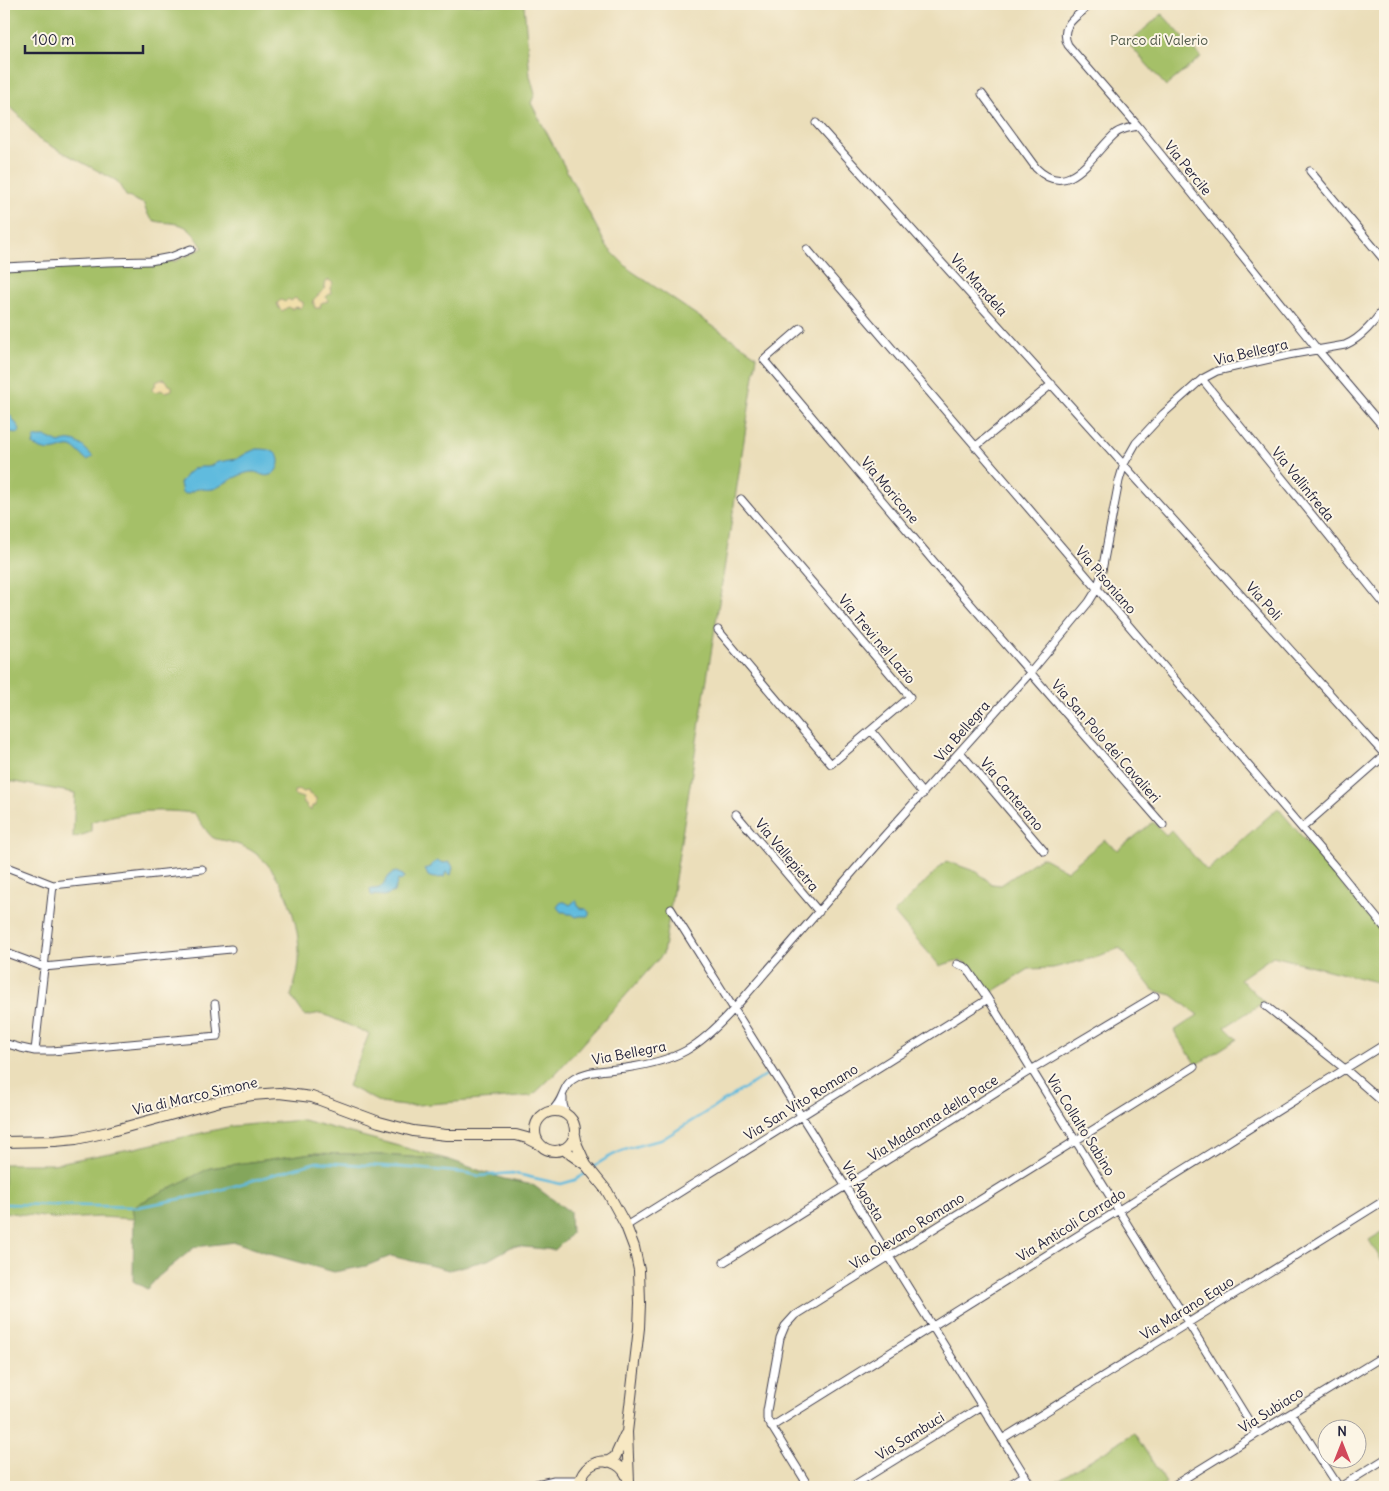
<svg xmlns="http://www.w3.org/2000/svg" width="1389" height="1491" font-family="Delius,sans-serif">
  <rect width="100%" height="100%" fill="#fcf5e5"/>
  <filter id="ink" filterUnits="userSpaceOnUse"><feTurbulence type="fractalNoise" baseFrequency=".02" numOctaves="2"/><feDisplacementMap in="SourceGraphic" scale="10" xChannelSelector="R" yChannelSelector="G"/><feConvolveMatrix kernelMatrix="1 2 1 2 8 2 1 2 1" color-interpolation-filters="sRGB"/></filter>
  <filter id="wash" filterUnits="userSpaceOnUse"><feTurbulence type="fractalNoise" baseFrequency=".0096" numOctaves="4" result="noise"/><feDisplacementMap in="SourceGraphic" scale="20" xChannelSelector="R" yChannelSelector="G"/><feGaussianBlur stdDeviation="1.12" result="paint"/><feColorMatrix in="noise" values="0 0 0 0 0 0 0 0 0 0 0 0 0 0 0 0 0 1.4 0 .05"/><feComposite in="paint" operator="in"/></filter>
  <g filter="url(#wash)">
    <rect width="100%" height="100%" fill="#ebdeba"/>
    <path fill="#a5c067" stroke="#647151" d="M4,4H524L530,76L535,94L531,103L607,247L630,270L757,356L716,622L663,954L556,1073L532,1096L404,1106L381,1103L348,1086L369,1034L321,1013L305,1016L291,996C294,985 298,974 299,962C301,927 285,874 255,853C247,847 237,844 227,841C223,840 216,840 212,837C208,834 198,818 194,813C158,809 126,810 91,822V832L73,838L75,793L4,780V271L147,264L176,261L203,248C198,240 191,228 181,225C162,219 150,229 144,204L126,196L117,181L38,139L19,115L4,101Z
      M1162,14L1201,57L1166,86L1128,43Z
      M1278,808L1385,936V990L1376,982L1273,956L1240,979L1264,1002L1225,1027L1237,1039L1196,1065L1174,1031L1198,1015L1172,995L1153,990L1120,948L1093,958L1053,968L1029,969L991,993C983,982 972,959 956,961C951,962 945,964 940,966L894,913L946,861L977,872L992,884L1001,885L1042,857L1067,871L1104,840L1118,850L1153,822L1166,835L1171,830L1207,871Z
      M303,1120L450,1160L383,1155L312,1153L210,1168L134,1219L100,1217L60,1219L4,1212V1164H53L135,1148L233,1126Z
      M1382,1232L1385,1238V1266L1369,1240Z
      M1134,1433L1166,1483L1159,1487H1047Z"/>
    <path fill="#84a65c" stroke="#53644c" d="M312,1153L383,1155L450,1160L504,1179L533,1185L570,1212L571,1234L555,1250L513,1246L488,1260L449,1270L391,1256L366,1266L334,1272L273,1255L235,1242L195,1247L159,1276L147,1289L133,1281L134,1219L132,1207L210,1168Z"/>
    <path fill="#eeda9e" stroke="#887e6c" d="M329,280L333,283L330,288L331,293L326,297L328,301L321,303L320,308H315L313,300C317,297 320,292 324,290L326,282Z
      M295,298L299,301L303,302V306L300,308L296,307L291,309L288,307L282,311L279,308L277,303L281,300L285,302L288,299L291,301Z
      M163,379L166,380L169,385L172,386V390L165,392L161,390L156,392L152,390V388L155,386L156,382Z
      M301,790L303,792L308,791L309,794L316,798V806H312L311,810L307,808L306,804L303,802V798L294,795V791Z"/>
    <path fill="#60bbde" stroke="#416e8c" d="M4,412L10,415L20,429L19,433L10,432L4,430Z
      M35,437H46L59,443C75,436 83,446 93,457L87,460C82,456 77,449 71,447C65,446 62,449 56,450C48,452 39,449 33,445Z
      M256,449C263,449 270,449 275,453C283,459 278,473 270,475C264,478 258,471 252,472C244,472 230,480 223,484C220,486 217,488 213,489C200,491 201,485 187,494L182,493L180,483L187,474L193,469L198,467H208L218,462L237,459L247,453Z
      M437,861L444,863L450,862L453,867L451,875L446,872L444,877C438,878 434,879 428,876L425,869L431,867L432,864Z
      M396,872L403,875L404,878L401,881L398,880L394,892L384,896L371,895L370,889C373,889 377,889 379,888C388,884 385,875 396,872Z
      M576,900L579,908L586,909L589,912V916H580L576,917L572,914H568L565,912H561L557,907L561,902H565L570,905Z"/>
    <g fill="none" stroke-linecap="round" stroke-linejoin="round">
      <path stroke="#60bbde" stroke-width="2.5" d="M592,1168C612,1152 637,1145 661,1140L766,1075
        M4,1204L138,1207L206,1194L317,1162L412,1168L467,1173L479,1176L512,1173L561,1184L575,1180L588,1172"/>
    </g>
  </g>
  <g filter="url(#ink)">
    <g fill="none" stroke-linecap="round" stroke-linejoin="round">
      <defs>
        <path id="street" d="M1091,4C1078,16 1058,25 1068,45L1138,126L1318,350L1385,429
          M982,94L1036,168C1070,202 1093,152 1116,133C1123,128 1131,128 1138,126
          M816,123L1385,755
          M1310,171L1385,261
          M807,249L1336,868L1385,928
          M4,267L107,262L150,261L171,257L191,249
          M801,328L764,360L934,562L1163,825
          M1202,379L1385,605
          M975,447L1052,384
          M718,630L831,764L910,697L741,499
          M871,730L923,794
          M960,752L1044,851
          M736,814L819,912
          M1302,828L1385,755
          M4,866L53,885L35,1051L21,1048L4,1043
          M53,885L202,869
          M671,909L846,1187L1032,1487
          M4,952L44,967L231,949
          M957,964L965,967L968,970L988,999L1257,1434
          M1266,1006L1345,1069L1385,1104
          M35,1051H52L218,1036L215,1004
          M563,1098V1104L566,1115
          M550,1112C566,1100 560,1085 577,1077C591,1070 610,1070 626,1068C679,1060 697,1049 733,1010L877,844L1031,672L1089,602L1097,589L1101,576L1119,481L1124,464L1136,443L1163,414L1202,379L1217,371L1288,355L1345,345C1362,338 1375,321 1385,307
          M626,1226L988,999
          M724,1262L1031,1070L1155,996
          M1291,1413L1339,1487
          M771,1427L1385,1044
          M1002,1439L1385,1200
          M524,1487L554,1480H580
          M809,1487L767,1419V1411L780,1338L785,1326L795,1315L1194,1067
          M851,1487L982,1406
          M1006,1487L1025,1475
          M1171,1487L1385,1355
          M1340,1487L1385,1459"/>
        <path id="secondary" d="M535 1131a20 20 0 1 1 40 0a20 20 0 1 1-40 0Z
          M575,1135L577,1145L586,1165
          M4,1142L55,1141L76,1139L108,1132L224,1100L252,1095L279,1093L312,1097L379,1122L413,1131L446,1135H516L527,1138L539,1144
          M563,1149L586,1165L607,1191L626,1226L634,1247L639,1270L640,1303L639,1328L627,1432L629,1482
          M607,1462L615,1457L625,1435
          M579,1487C581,1458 618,1451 628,1479"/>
      </defs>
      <use href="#street" stroke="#403e4e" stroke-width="9"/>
      <use href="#secondary" stroke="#403e4e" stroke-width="12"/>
      <use href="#street" stroke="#fff" stroke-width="7"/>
      <use href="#secondary" stroke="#f7e8c3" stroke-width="10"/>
    </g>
  </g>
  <g text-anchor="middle" stroke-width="4" stroke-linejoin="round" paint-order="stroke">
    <g font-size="14" fill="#50594a" stroke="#fcf5e5">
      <text x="1159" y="45">Parco di Valerio</text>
    </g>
    <g font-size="14" fill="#22223b" stroke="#fcf5e5">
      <text transform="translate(1188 168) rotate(51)" y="5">Via Percile</text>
      <text transform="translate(979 285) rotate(48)" y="5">Via Mandela</text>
      <text transform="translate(1251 352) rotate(-13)" y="5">Via Bellegra</text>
      <text transform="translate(1303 484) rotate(51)" y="5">Via Vallinfreda</text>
      <text transform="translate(890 490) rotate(50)" y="5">Via Moricone</text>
      <text transform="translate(1106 580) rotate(49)" y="5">Via Pisoniano</text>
      <text transform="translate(1264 601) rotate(48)" y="5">Via Poli</text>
      <text transform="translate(877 639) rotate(50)" y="5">Via Trevi nel Lazio</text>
      <text transform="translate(962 731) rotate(-49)" y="5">Via Bellegra</text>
      <text transform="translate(1106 741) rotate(49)" y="5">Via San Polo dei Cavalieri</text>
      <text transform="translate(1012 794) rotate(50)" y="5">Via Canterano</text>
      <text transform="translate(787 855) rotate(50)" y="5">Via Vallepietra</text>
      <text transform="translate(629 1053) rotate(-11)" y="5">Via Bellegra</text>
      <text transform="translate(195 1096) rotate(-13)" y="5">Via di Marco Simone</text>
      <text transform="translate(801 1102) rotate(-32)" y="5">Via San Vito Romano</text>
      <text transform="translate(933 1118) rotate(-32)" y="5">Via Madonna della Pace</text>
      <text transform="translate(1081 1125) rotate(58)" y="5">Via Collalto Sabino</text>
      <text transform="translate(863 1191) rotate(58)" y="5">Via Agosta</text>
      <text transform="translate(1071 1225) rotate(-32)" y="5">Via Anticoli Corrado</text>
      <text transform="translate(907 1231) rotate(-32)" y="5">Via Olevano Romano</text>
      <text transform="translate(1187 1308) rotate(-32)" y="5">Via Marano Equo</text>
      <text transform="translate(1271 1410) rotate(-32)" y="5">Via Subiaco</text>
      <text transform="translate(910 1436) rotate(-32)" y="5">Via Sambuci</text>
    </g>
  </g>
  <rect width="1389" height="1491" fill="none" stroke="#fcf5e5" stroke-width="20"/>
  <g transform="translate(1342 1444)"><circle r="24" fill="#fcf5e5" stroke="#a5a1a1"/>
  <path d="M0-4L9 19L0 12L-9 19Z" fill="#d1495b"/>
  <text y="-8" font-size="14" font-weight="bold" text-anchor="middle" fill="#22223b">N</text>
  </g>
  <path d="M25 45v8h118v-8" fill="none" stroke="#22223b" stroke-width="2.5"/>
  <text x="32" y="45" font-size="15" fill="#22223b" stroke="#fcf5e5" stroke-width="4" paint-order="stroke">100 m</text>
</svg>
